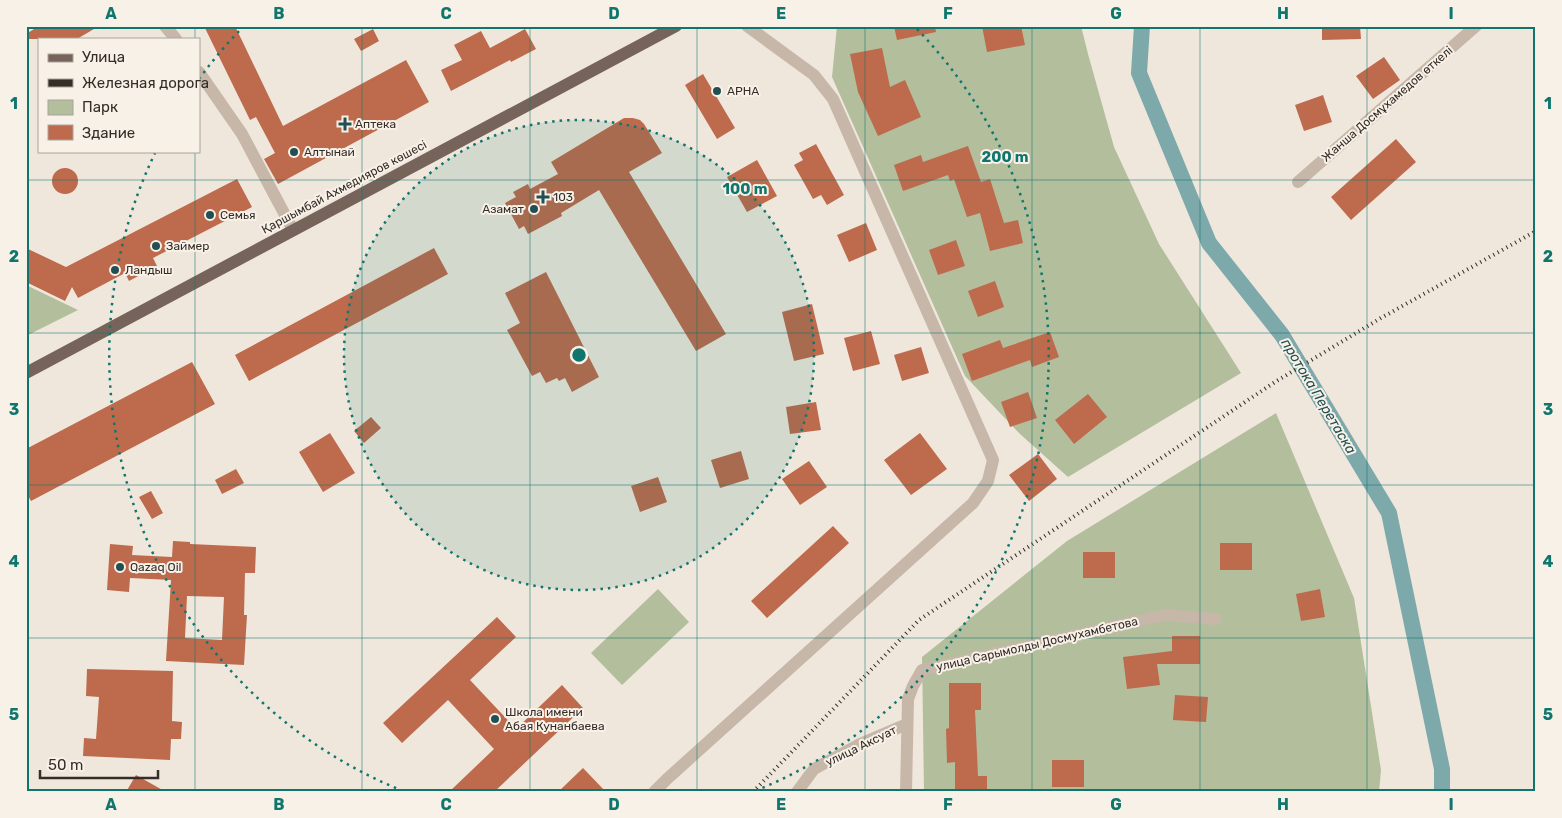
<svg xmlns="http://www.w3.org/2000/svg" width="1562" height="818" font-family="Rubik,sans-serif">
  <rect width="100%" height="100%" fill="#f0e7dc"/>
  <path fill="#b3be9d" d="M837,26H1081L1088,54L1114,147L1159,244L1241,373L1068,477L1020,434L965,376L832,77Z
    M26,285L78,310L26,336Z
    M1276,413L1354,598L1381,770L1379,792H924L922,657L1067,541Z
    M658,589L689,622L622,685L591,653Z"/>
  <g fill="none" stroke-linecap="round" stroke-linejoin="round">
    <path stroke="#7da9ab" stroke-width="16" d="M1142,26L1139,73L1209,243L1282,335L1389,513L1442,769V792"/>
  </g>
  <path fill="#bd6a4d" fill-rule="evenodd" d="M39,26H99L77,39H26V34Z
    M204,26H235L283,126L406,60L429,102L278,184L264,159L275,153L256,117L250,120Z
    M894,26H935L936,32L897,40Z
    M982,26H1021L1025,45L987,52Z
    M1322,26H1360L1361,39L1322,40Z
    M373,29L379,41L361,51L354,39Z
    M525,29L536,49L511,62L510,60L451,91L441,70L462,60L454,45L481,31L490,48Z
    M882,48L890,87L905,80L921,117L878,136L858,92L850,54Z
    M1384,57L1400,80L1373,99L1356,76Z
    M703,74L735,128L717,139L685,85Z
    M1323,95L1332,122L1304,131L1295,105Z
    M624,118H633L640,120L644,124L662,153L629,172L726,334L696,351L599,190L561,213L562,216L528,234L524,226L519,229L505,203L516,197L513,192L528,184L530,189L558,174L551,162Z
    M1396,139L1416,162L1351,220L1331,197Z
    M816,144L844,195L827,205L821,195L813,199L794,165L803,160L799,153Z
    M968,146L981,182L990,179L1004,223L1018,220L1023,243L990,251L980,213L967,217L954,179L950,181L948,175L903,191L894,165L921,155L923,162Z
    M757,160L777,196L747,212L727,177Z
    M52 181a13 13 0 1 1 26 0a13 13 0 1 1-26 0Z
    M237,179L252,207L153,258L157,266L129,281L125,273L78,298L72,287L65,301L26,282V248L66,267Z
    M866,223L877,250L849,262L837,235Z
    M956,240L965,266L938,275L929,250Z
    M434,248L448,274L249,381L235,355Z
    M546,272L599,377L572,392L565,378L559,381L557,378L546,383L540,372L532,376L507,330L520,323L505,293Z
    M995,281L1004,307L978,317L968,291Z
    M812,304L824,354L794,361L782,312Z
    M871,331L880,364L853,371L844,338Z
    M1050,332L1059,357L1032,367L1030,360L972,381L962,354L1000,340L1003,348Z
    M921,347L929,373L902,381L894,355Z
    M192,362L215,404L31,501L26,492V449Z
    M1028,392L1037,418L1010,427L1001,402Z
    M1088,394L1107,417L1074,444L1055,420Z
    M816,402L821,430L790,434L786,407Z
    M371,417L381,428L364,443L354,431Z
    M330,433L355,473L323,492L299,452Z
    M920,433L947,469L911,495L884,460Z
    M741,451L749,479L720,488L711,460Z
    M1038,454L1057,479L1029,501L1009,475Z
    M809,461L827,487L800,505L782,479Z
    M236,469L244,483L222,494L215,480Z
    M658,477L667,502L640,512L631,486Z
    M151,491L163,513L152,519L139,497Z
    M833,526L849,543L767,618L751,601Z
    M173,541L190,542V544L256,547L255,573H245L244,615H247L244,665L166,661L171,580L130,578L129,592L107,590L110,544L133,546L132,555L172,557ZM187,596L224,597L222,640L185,638Z
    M1220,543H1252V570H1220Z
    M1083,552H1115V578H1083Z
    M1320,589L1325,617L1301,621L1296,594Z
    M497,617L516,637L470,680L516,729L562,685L583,708L494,792H449L494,749L448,700L402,743L383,723Z
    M1172,636H1200V664H1157L1160,685L1127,689L1123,657L1172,651Z
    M87,669L173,671L172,721L182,722L181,739H171L170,760L83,756L84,738L96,739L99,697L86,696Z
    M949,683H981V710H975L978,776H987V792H955V762L947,763L946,729L949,728Z
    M1175,695L1208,697L1206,722L1173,720Z
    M1052,760H1084V787H1052Z
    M583,768L606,792H558Z
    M136,775L166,792H126Z"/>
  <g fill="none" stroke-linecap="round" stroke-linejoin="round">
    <path stroke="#c7b7a9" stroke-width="12" d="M165,26L176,39
      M199,72L242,134L293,230
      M1298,182L1476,26
      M654,792L667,779L973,503L988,481L993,460L833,99L814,75L747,26
      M797,792L814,769L860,744L907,724
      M906,792L908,699L913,686L922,670L1164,615L1216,619"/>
    <path stroke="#76645b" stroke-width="12" d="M26,373L676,26"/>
    <path stroke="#352d28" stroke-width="4" stroke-dasharray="1 4" stroke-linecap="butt" d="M753,792L919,620L1275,382L1381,318L1536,231"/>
  </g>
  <path fill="none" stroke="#0f766e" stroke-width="1" stroke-opacity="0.55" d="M195,26V39M362,26V792M530,26V792M697,26V792M865,26V792M1032,26V792M1200,26V792M1367,26V792M195,151V792M26,180H1536M26,333H1536M26,485H1536M26,638H1536"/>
  <circle cx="579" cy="355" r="235" fill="#0f766e" fill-opacity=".12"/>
  <g fill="none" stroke="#0f766e" stroke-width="2.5" stroke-dasharray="2.5 5">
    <circle cx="579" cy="355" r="235"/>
    <path d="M403 791A470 470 0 0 1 155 153M199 79A470 470 0 0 1 241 29M917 29A470 470 0 0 1 755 791"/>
  </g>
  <g fill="#214f54" stroke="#f8f1e8" stroke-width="2">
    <circle cx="717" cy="91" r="5"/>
    <path d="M342.5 116.5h5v5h5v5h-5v5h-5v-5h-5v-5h5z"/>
    <circle cx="294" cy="152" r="5"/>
    <path d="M540.5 189.5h5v5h5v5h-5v5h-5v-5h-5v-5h5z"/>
    <circle cx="534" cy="209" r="5"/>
    <circle cx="210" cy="215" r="5"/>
    <circle cx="156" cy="246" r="5"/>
    <circle cx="115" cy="270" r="5"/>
    <circle cx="120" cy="567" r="5"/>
    <circle cx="495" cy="719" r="5"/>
  </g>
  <g text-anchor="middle" stroke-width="4" stroke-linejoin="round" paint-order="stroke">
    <g font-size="12" fill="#352d28" stroke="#f8f1e8" text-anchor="start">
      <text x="727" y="95">АРНА</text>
      <text x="355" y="128">Аптека</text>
      <text x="304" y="156">Алтынай</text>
      <text x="553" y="201">103</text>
      <text x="524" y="213" text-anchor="end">Азамат</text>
      <text x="220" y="219">Семья</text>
      <text x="166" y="250">Займер</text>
      <text x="125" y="274">Ландыш</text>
      <text x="130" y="571">Qazaq Oil</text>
      <text x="505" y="716">Школа имени<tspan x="505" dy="14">Абая Кунанбаева</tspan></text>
    </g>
    <g font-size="12" fill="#352d28" stroke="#f8f1e8">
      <text transform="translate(1387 104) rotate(-41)" y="4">Жанша Досмұхамедов өткелі</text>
      <text transform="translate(344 187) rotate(-28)" y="4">Қаршымбай Ахмедияров көшесі</text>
      <text transform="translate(1037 644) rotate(-13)" y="4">улица Сарымолды Досмухамбетова</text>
      <text transform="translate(861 746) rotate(-26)" y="4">улица Аксуат</text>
    </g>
    <g font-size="14" font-style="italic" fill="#214f54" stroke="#f8f1e8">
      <text transform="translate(1319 396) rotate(59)" y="5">протока Перетаска</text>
    </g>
  </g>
  <circle cx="579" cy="355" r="8" fill="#0f766e" stroke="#f8f1e8" stroke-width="2.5"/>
  <g font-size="15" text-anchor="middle" font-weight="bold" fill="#0f766e" stroke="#f8f1e8" stroke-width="4" stroke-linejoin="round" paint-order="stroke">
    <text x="1005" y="162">200 m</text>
    <text x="745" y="194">100 m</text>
  </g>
  <rect width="1562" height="818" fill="none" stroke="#f8f1e8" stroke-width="55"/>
  <rect x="38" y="38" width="162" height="115" fill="#f8f1e8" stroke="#aaa39b"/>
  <rect x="48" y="54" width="25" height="8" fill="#76645b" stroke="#aaa39b"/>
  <text x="82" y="62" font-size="15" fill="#352d28">Улица</text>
  <rect x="48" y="79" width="25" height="8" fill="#352d28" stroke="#aaa39b"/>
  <text x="82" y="88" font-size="15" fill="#352d28">Железная дорога</text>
  <rect x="48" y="100" width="25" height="15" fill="#b3be9d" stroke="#aaa39b"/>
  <text x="82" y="112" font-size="15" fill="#352d28">Парк</text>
  <rect x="48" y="125" width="25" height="15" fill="#bd6a4d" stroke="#aaa39b"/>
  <text x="82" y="138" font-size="15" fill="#352d28">Здание</text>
  <path d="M40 770v8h118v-8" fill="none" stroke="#352d28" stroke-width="2.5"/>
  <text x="48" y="770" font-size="15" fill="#352d28" stroke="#f8f1e8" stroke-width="4" paint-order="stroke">50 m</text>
  <rect x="28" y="28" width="1506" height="762" fill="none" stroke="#0f766e" stroke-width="2"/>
  <g font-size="16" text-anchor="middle" font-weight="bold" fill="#0f766e">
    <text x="111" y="19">A</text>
    <text x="279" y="19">B</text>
    <text x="446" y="19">C</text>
    <text x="614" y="19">D</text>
    <text x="781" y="19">E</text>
    <text x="948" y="19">F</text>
    <text x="1116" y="19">G</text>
    <text x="1283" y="19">H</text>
    <text x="1451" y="19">I</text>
    <text x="14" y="109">1</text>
    <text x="1548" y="109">1</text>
    <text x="14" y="262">2</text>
    <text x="1548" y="262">2</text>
    <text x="14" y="415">3</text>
    <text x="1548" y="415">3</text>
    <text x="14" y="567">4</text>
    <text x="1548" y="567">4</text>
    <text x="14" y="720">5</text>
    <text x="1548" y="720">5</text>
    <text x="111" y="810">A</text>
    <text x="279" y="810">B</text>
    <text x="446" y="810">C</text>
    <text x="614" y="810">D</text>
    <text x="781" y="810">E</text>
    <text x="948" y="810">F</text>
    <text x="1116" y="810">G</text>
    <text x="1283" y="810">H</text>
    <text x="1451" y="810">I</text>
  </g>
</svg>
